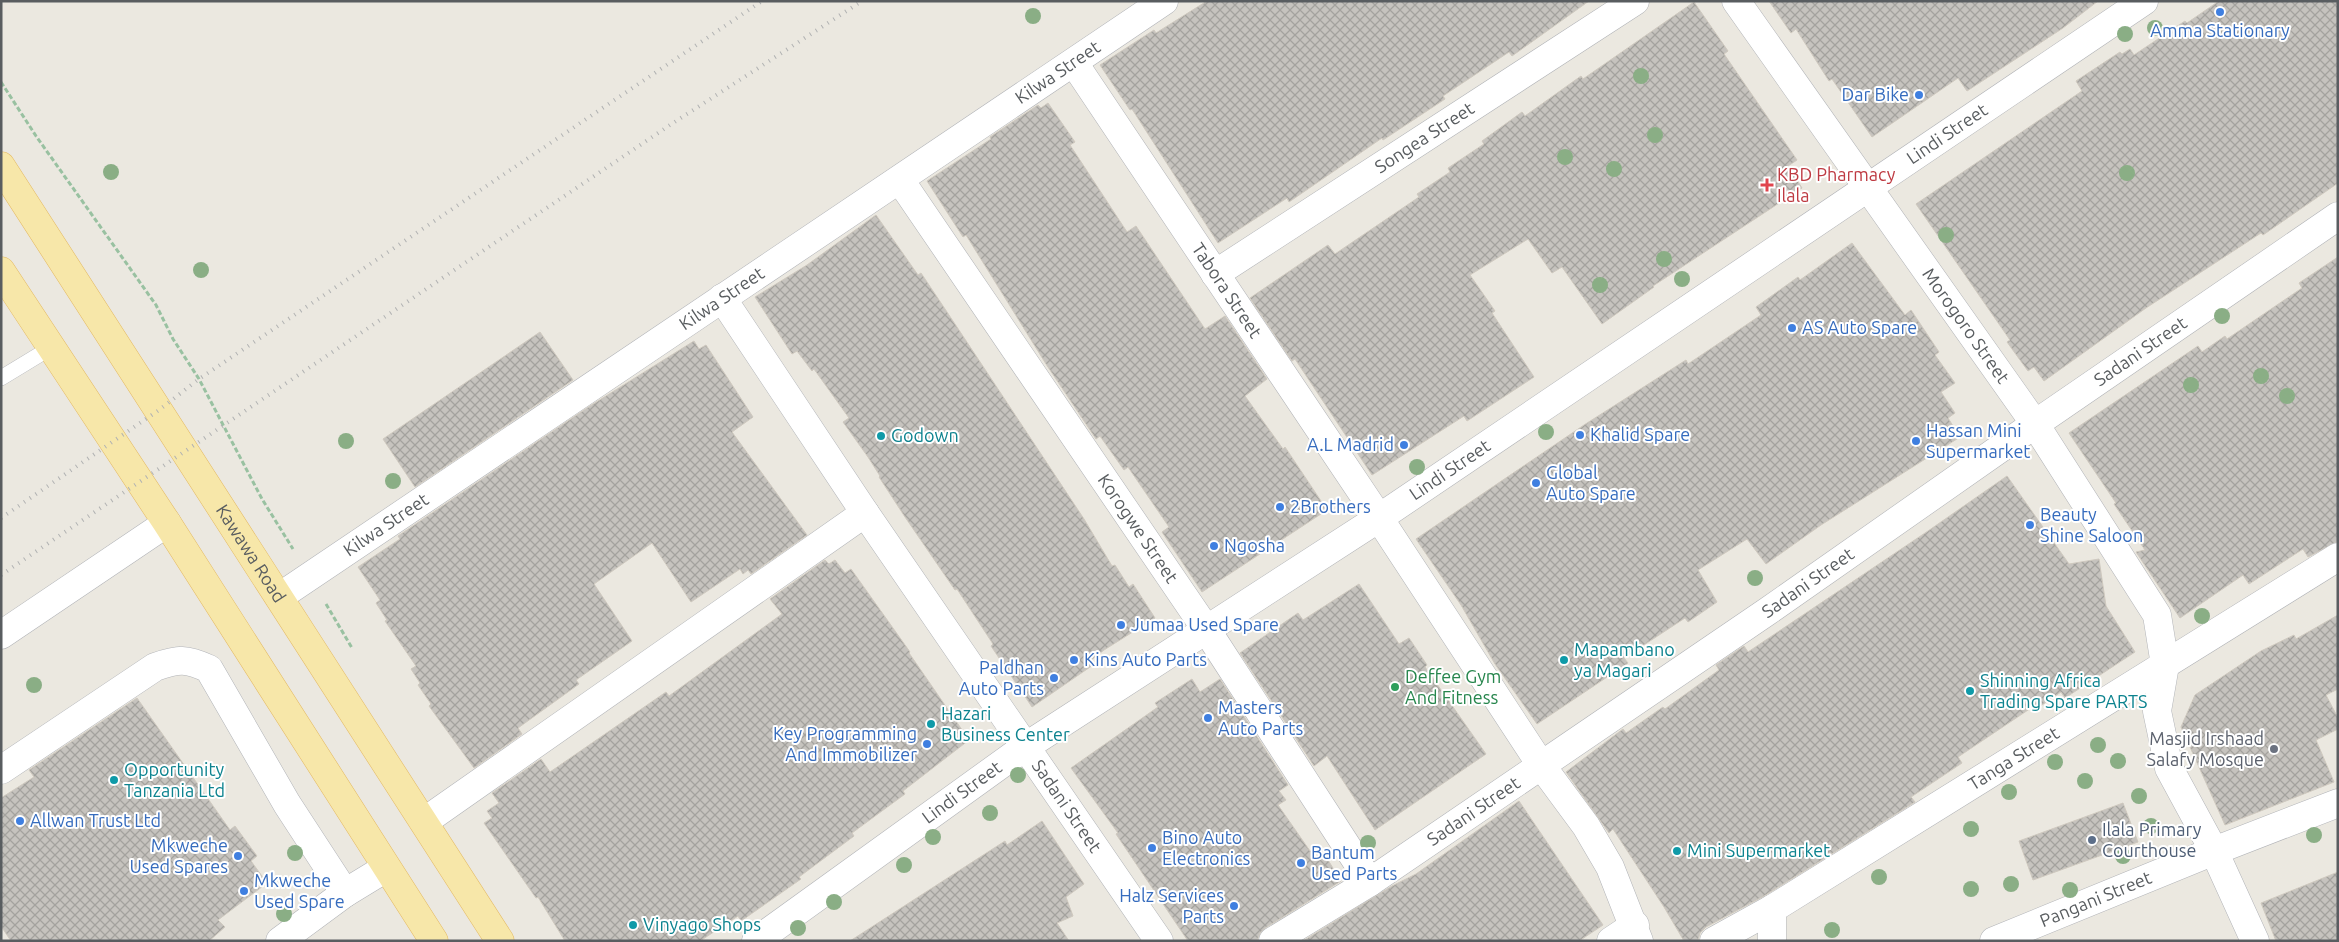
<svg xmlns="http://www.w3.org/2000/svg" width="2339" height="942" font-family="Ubuntu,sans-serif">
  <defs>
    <pattern id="building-cross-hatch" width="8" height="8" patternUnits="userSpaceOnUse" patternTransform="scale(1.25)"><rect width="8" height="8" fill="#c6c3be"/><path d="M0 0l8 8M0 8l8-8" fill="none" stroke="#a4a29e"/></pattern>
  </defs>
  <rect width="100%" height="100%" fill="#ebe8e0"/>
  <path fill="url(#building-cross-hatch)" stroke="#cfc9bf" d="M1207,1H1589L1512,56L1509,52L1443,96L1445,99L1383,140L1382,138L1289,202L1287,198L1218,243L1132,109L1130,110L1100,65L1154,30L1156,33Z
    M1769,1H2098L2063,28L1967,91L1958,78L1872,137L1832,79L1829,81L1796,29L1791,33Z
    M2219,1H2338V183L2263,235L2261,233L2146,308L2044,381L2034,367L2028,371L2007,342L2010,340L1916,204L2082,91L2076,81L2120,52L2122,54L2130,49L2134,55L2185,21L2187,23Z
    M1694,2L1728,51L1724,54L1797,160L1788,166L1802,188L1653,286L1654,287L1602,324L1562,267L1552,273L1528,239L1470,275L1495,311L1492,313L1534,377L1467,421L1464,416L1372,475L1295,359L1292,361L1250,298L1328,245L1335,254L1419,197L1417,194L1450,172L1448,168L1484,144L1482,141L1522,112L1525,116L1581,76L1583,79Z
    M1048,103L1075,142L1070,145L1127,232L1136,226L1205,329L1225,316L1267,379L1245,396L1283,449L1285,447L1327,510L1202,592L1162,532L1169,527L1128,467L1124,470L1100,436L1096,439L1046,364L966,235L963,237L927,181L991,139L990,137L1038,105L1041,108Z
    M876,215L918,275L921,273L947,312L1084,519L1112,566L1115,565L1129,587L1133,584L1155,618L1104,650L1090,661L1093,665L1032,707L991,646L993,644L957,589L955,590L905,517L879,477L880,476L868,457L843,422L849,418L814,369L812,371L797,351L792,354L755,297L807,265Z
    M1852,243L1905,315L1911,310L1939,352L1935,355L1955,383L1941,392L1955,413L1948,418L1960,437L1821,525L1766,564L1747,539L1698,570L1717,602L1688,622L1685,618L1624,658L1628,663L1537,724L1495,664L1461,605L1416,539L1584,425L1686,360L1688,364L1761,315L1756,307L1798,277L1800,280Z
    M2338,257V541L2308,557L2303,549L2249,584L2243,575L2180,618L2136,552L2145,550L2114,504L2116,503L2069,433L2198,346L2202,352L2225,336L2227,339L2302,288L2299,283Z
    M540,332L573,380L415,487L383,439Z
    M694,341L699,349L706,345L753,417L732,432L807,535L751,574L748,570L743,574L740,569L691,602L652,543L594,584L632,641L576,680L579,684L518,728L522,734L474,768L429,706L431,704L418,685L420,683L411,669L416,666L385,621L387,620L376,603L380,600L358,567L400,539L398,536L590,406Z
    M2007,476L2069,564L2099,559L2106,606L2135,652L2065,698L2061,692L2036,709L2034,706L1958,757L1962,763L1911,797L1915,802L1764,896L1706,927L1700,933L1698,941H1684L1664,907L1613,829L1609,833L1566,772L1623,729L1626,733L1663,707L1665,709L1719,670L1716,665L1744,646L1748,652L1928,531Z
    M825,560L829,564L835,560L845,573L851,569L910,652L909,653L969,740L903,791L905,794L852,833L854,836L799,877L801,879L741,921L738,916L700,941H565L538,897L536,898L484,823L492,818L487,811L499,803L492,793L541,759L550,772L666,692L669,696L782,614L770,599Z
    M1359,584L1399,644L1409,638L1427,665L1425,667L1486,754L1375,830L1327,756L1314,766L1240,653L1298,613L1303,620Z
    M2338,615V689L2326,695L2338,718V729L2316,740L2334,782L2225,825L2181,727L2195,695L2261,651L2294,635L2296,639Z
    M1192,679L1200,692L1220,679L1288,785L1279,791L1286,800L1278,805L1310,851L1311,850L1316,857L1323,852L1341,881L1265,928L1260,933L1257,941H1188L1116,834L1118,833L1071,768L1158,707L1155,703Z
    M137,698L230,830L235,826L257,856L251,861L267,883L218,920L225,927L209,941H11L1,926V798L34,777L29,770Z
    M1519,801L1603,925L1579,941H1303L1392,886L1416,874Z
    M2123,803L2138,842L2033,880L2019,841Z
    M1042,821L1084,884L1066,897L1073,916L1057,923L1069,941H850L1005,841L1007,845Z
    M2338,872V941H2276L2261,903Z"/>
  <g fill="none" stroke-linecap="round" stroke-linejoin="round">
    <defs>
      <path id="lane" d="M1,378L52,347"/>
      <g id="street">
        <path id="s1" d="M1736,1L2035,424L2157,615L2165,665L2157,711L2169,768L2214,851L2255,941"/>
        <path id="s2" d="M1074,63L1379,518L1541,765L1586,826L1610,867L1639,941"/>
        <path id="s3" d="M900,180L1206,629L1370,882"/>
        <path id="s4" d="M1215,274L1635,1"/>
        <path id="s5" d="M722,298L865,513L1159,941"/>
        <path id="s6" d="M279,597L1164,1"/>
        <path d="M1,635L167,523"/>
        <path d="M1,770L155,667C179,659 186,658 209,669L287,804L345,893"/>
        <path d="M425,821L865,513"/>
        <path d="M1772,909V941"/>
        <path d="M280,941L345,893L386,868"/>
        <path id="s7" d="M756,941L1025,747L1379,518L2144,1"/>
        <path id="s8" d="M1273,941L1370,882L1768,611L2035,424L2338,216"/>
        <path d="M1611,941L1635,925"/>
        <path id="s9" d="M1714,941L1772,909L2338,557"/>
        <path id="s10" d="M1994,941L2214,851L2338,803"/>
      </g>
      <g id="primary">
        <path id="s11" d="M1,166L500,941"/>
        <path d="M1,271L167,523L434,941"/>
      </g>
    </defs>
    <use href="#lane" stroke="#b1b3b7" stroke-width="16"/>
    <use href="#street" stroke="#b1b3b7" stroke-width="29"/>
    <use href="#primary" stroke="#e4b860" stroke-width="29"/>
    <path stroke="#99c1a1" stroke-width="3" stroke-dasharray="5 2.5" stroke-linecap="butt" d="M1,82L36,136L156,305L173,339L199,379L262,499L293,549
      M326,604L352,648"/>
    <use href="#lane" stroke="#fff" stroke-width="15"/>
    <use href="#street" stroke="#fff" stroke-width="28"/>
    <use href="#primary" stroke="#f7e7a9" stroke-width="28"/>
    <path stroke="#b1b2b2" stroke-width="4" stroke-dasharray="1 6" stroke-linecap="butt" d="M1,518L159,410L199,379L762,1
      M1,575L670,125L862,1"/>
  </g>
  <g fill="#8aae85">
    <circle cx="1033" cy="16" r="8"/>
    <circle cx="2155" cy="28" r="8"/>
    <circle cx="2125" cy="34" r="8"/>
    <circle cx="1641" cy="76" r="8"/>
    <circle cx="1655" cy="135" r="8"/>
    <circle cx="1565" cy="157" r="8"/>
    <circle cx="1614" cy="169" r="8"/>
    <circle cx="111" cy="172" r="8"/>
    <circle cx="2127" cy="173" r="8"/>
    <circle cx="1946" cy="235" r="8"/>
    <circle cx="1664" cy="259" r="8"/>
    <circle cx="201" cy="270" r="8"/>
    <circle cx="1682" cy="279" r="8"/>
    <circle cx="1600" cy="285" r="8"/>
    <circle cx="2222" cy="316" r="8"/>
    <circle cx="2261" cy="376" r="8"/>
    <circle cx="2191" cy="385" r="8"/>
    <circle cx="2287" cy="396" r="8"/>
    <circle cx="1546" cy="432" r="8"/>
    <circle cx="346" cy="441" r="8"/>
    <circle cx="1417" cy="467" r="8"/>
    <circle cx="393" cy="481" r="8"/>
    <circle cx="1755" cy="578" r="8"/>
    <circle cx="2202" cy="616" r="8"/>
    <circle cx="34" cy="685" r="8"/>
    <circle cx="2098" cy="745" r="8"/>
    <circle cx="2118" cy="761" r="8"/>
    <circle cx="2055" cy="762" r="8"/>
    <circle cx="1018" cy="775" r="8"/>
    <circle cx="2085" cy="781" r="8"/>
    <circle cx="2009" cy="792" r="8"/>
    <circle cx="2139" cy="796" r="8"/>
    <circle cx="990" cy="813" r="8"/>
    <circle cx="2151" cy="826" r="8"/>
    <circle cx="1971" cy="829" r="8"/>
    <circle cx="2314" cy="835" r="8"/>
    <circle cx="933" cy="837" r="8"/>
    <circle cx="1368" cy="843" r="8"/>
    <circle cx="295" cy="853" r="8"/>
    <circle cx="2123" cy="856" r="8"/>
    <circle cx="904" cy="865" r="8"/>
    <circle cx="1879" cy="877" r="8"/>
    <circle cx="2011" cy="884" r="8"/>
    <circle cx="1971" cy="889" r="8"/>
    <circle cx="2070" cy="890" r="8"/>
    <circle cx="834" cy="902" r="8"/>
    <circle cx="284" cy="914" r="8"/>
    <circle cx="798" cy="928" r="8"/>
    <circle cx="1832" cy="930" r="8"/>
  </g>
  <g fill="#3f7fe0" stroke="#fff" stroke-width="2">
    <circle cx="2220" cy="12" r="5"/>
    <circle cx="1919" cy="95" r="5"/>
    <circle cx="1792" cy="328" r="5"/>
    <circle cx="1580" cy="435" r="5"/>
    <circle cx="1916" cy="441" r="5"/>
    <circle cx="1404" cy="445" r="5"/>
    <circle cx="1536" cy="483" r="5"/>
    <circle cx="1280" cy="507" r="5"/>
    <circle cx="2030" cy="525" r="5"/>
    <circle cx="1214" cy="546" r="5"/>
    <circle cx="1121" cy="625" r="5"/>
    <circle cx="1074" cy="660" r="5"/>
    <circle cx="1054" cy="678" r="5"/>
    <circle cx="1208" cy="718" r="5"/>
    <circle cx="927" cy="744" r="5"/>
    <circle cx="20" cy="821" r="5"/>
    <circle cx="1152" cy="848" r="5"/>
    <circle cx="238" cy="856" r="5"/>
    <circle cx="1301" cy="863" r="5"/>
    <circle cx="244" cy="891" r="5"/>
    <circle cx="1234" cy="906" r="5"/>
  </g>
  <path fill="#e0444e" stroke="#fff" stroke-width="2" d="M1764.5 177.5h5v5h5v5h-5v5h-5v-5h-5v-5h5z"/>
  <g fill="#0f9aa8" stroke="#fff" stroke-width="2">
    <circle cx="881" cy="436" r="5"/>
    <circle cx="1564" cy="660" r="5"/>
    <circle cx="1970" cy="691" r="5"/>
    <circle cx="931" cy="724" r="5"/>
    <circle cx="114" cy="780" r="5"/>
    <circle cx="1677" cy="851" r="5"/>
    <circle cx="633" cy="925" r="5"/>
  </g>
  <circle fill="#2e9e5b" stroke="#fff" stroke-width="2" cx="1395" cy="687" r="5"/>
  <circle fill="#6b7280" stroke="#fff" stroke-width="2" cx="2274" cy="749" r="5"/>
  <circle fill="#5c6f8a" stroke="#fff" stroke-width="2" cx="2092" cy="840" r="5"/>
  <g text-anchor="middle" stroke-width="4" stroke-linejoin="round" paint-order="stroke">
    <g font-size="18" fill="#366cbe" stroke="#fff" text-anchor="start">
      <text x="2220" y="37" text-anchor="middle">Amma Stationary</text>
      <text x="1909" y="101" text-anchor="end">Dar Bike</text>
      <text x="1802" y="334">AS Auto Spare</text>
      <text x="1926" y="437">Hassan Mini<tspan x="1926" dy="21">Supermarket</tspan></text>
      <text x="1590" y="441">Khalid Spare</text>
      <text x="1394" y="451" text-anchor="end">A.L Madrid</text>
      <text x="1546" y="479">Global<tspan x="1546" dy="21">Auto Spare</tspan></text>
      <text x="1290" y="513">2Brothers</text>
      <text x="2040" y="521">Beauty<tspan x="2040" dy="21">Shine Saloon</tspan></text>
      <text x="1224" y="552">Ngosha</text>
      <text x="1131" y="631">Jumaa Used Spare</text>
      <text x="1084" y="666">Kins Auto Parts</text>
      <text x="1044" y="674" text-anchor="end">Paldhan<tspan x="1044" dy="21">Auto Parts</tspan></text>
      <text x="1218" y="714">Masters<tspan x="1218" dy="21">Auto Parts</tspan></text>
      <text x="917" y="740" text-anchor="end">Key Programming<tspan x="917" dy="21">And Immobilizer</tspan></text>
      <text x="30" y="827">Allwan Trust Ltd</text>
      <text x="1162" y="844">Bino Auto<tspan x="1162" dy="21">Electronics</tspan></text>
      <text x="228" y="852" text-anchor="end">Mkweche<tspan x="228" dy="21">Used Spares</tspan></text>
      <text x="1311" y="859">Bantum<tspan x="1311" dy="21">Used Parts</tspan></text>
      <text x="254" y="887">Mkweche<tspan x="254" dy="21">Used Spare</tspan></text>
      <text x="1224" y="902" text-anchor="end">Halz Services<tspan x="1224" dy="21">Parts</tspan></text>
    </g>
    <g font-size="18" fill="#595d60" stroke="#fff">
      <text dy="6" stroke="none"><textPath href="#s6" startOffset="939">Kilwa Street</textPath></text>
      <text dy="6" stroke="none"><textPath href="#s7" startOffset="1439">Lindi Street</textPath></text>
      <text dy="6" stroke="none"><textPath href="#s4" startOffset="250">Songea Street</textPath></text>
      <text dy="6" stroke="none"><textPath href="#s2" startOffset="274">Tabora Street</textPath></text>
      <text dy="6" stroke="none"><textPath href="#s6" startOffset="534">Kilwa Street</textPath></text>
      <text dy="6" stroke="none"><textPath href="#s1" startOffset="398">Morogoro Street</textPath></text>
      <text dy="6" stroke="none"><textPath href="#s8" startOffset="1049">Sadani Street</textPath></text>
      <text dy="6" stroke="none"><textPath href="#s7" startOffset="839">Lindi Street</textPath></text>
      <text dy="6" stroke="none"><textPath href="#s6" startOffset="129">Kilwa Street</textPath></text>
      <text dy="6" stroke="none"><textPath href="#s3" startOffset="422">Korogwe Street</textPath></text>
      <text dy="6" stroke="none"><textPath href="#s11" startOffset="461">Kawawa Road</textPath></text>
      <text dy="6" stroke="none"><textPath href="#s8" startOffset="644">Sadani Street</textPath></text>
      <text dy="6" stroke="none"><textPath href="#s9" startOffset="351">Tanga Street</textPath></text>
      <text dy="6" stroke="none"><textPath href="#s7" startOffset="254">Lindi Street</textPath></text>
      <text dy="6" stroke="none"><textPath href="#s5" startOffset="614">Sadani Street</textPath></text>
      <text dy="6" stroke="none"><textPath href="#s8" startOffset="239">Sadani Street</textPath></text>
      <text dy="6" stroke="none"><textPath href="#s10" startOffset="110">Pangani Street</textPath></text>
    </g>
    <g font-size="18" fill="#be3a42" stroke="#fff" text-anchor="start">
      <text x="1777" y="181">KBD Pharmacy<tspan x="1777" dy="21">Ilala</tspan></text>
    </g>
    <g font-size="18" fill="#0d838f" stroke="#fff" text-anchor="start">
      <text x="891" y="442">Godown</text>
      <text x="1574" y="656">Mapambano<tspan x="1574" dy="21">ya Magari</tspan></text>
      <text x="1980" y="687">Shinning Africa<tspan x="1980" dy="21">Trading Spare PARTS</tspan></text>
      <text x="941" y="720">Hazari<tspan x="941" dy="21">Business Center</tspan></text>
      <text x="124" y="776">Opportunity<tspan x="124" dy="21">Tanzania Ltd</tspan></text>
      <text x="1687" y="857">Mini Supermarket</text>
      <text x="643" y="931">Vinyago Shops</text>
    </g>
    <g font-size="18" fill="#27864d" stroke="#fff" text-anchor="start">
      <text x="1405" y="683">Deffee Gym<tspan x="1405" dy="21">And Fitness</tspan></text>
    </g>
    <g font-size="18" fill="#5b616d" stroke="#fff" text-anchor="end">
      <text x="2264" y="745">Masjid Irshaad<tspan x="2264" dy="21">Salafy Mosque</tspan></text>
    </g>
    <g font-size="18" fill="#4e5e75" stroke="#fff" text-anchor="start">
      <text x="2102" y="836">Ilala Primary<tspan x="2102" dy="21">Courthouse</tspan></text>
    </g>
  </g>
  <rect width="2339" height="942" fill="none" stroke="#595d60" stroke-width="5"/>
</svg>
